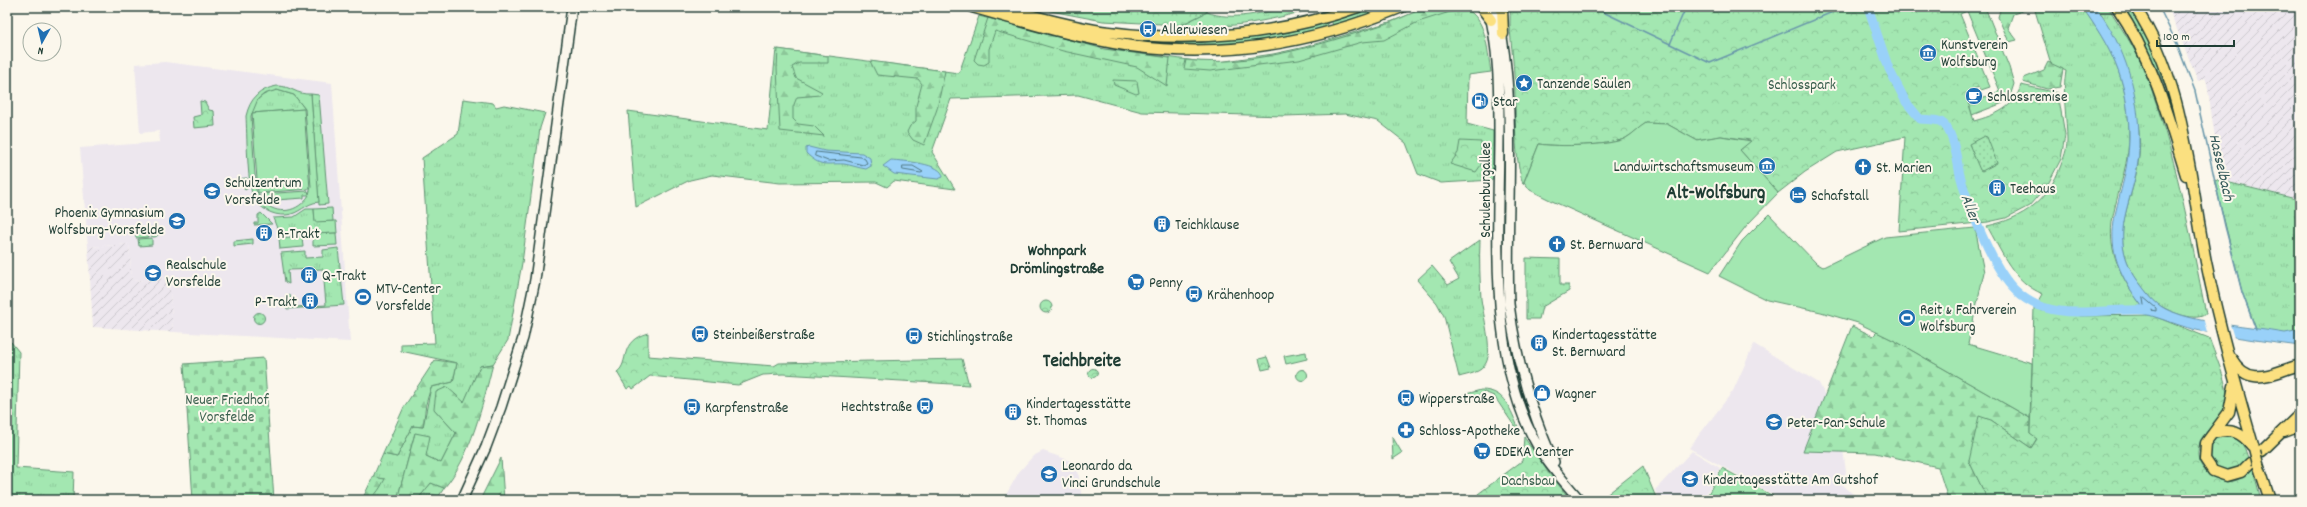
<svg xmlns="http://www.w3.org/2000/svg" width="2307" height="507" font-family="Dekko,sans-serif">
  <defs>
    <pattern id="industrial-furrows" width="10" height="10" patternUnits="userSpaceOnUse"><rect width="10" height="10" fill="#ede7ee"/><path d="M-1 1l2-2M0 10L10 0M9 11l2-2" fill="none" stroke="#cbc7cd"/></pattern>
    <pattern id="grass-tufts" width="24" height="20" patternUnits="userSpaceOnUse"><rect width="24" height="20" fill="#a3e7b1"/><path d="M3 7l-1-3M5 7V3M7 7l1-3M15 17l-1-3M17 17v-4M19 17l1-3" fill="none" stroke="#8cc799"/></pattern>
    <pattern id="forest-firs" width="22" height="20" patternUnits="userSpaceOnUse"><rect width="22" height="20" fill="#a3e7b1"/><path d="M5 1l3.5 6h-7zM16 11l3.5 6h-7z" fill="#8cc799"/></pattern>
    <pattern id="cemetery-stones" width="16" height="16" patternUnits="userSpaceOnUse"><rect width="16" height="16" fill="#a3e7b1"/><path d="M2 7V4a2 2 0 0 1 4 0v3zM10 15v-3a2 2 0 0 1 4 0v3z" fill="#8cc799"/></pattern>
    <pattern id="park-crowns" width="20" height="18" patternUnits="userSpaceOnUse"><rect width="20" height="18" fill="#a3e7b1"/><path d="M2 6a3 3 0 1 1 6 0M12 15a3 3 0 1 1 6 0" fill="none" stroke="#8cc799"/></pattern>
    <pattern id="garden-dots" width="8" height="8" patternUnits="userSpaceOnUse"><rect width="8" height="8" fill="#a3e7b1"/><path d="M2 2h.1M6 6h.1" fill="none" stroke="#8cc799" stroke-width="1.8" stroke-linecap="round"/></pattern>
  </defs>
  <rect width="100%" height="100%" fill="#fbf7ec"/>
  <filter id="ink" filterUnits="userSpaceOnUse"><feTurbulence type="fractalNoise" baseFrequency=".025" numOctaves="2"/><feDisplacementMap in="SourceGraphic" scale="8" xChannelSelector="R" yChannelSelector="G"/><feConvolveMatrix kernelMatrix="1 2 1 2 8 2 1 2 1" color-interpolation-filters="sRGB"/></filter>
  <g filter="url(#ink)">
    <path fill="#ede7ee" d="M165,62L332,83L350,342L173,332L169,278L132,281L129,244L88,247L80,148L160,142L159,131L140,133L135,64Z
      M1754,344L1819,383L1840,427L1846,472L1842,484L1854,495L1853,500H1783L1689,448L1733,391Z
      M1043,451L1077,463L1082,500H1003L1019,472L1033,456Z
      M1692,451L1720,468L1703,500H1659L1655,490Z"/>
    <path fill="url(#industrial-furrows)" d="M2168,7H2300V200L2221,180L2207,83L2205,78L2198,81Z
      M129,244L132,281L169,278L173,332L93,327L88,247Z"/>
    <path fill="url(#grass-tufts)" stroke="#619272" d="M1290,7H1320C1275,19 1228,31 1181,25L1207,12C1231,22 1265,12 1290,7Z
      M1368,7H1392L1333,26L1331,19Z
      M1428,7C1438,7 1450,5 1459,7C1487,12 1487,50 1491,72L1468,75L1467,124L1493,131V180L1441,183L1418,174L1406,143L1378,121L1345,114L1284,116L1142,112L1078,95L951,99L932,152L955,189L894,181L887,187L876,182L780,183L712,175L690,180L636,207L628,111L768,130L776,49L959,73L979,16L1104,49L1212,63L1273,54L1305,47L1393,21Z
      M1977,7H1985L2009,67L2014,84L2010,96L2003,103L1972,115L1969,103L2000,91L1967,11Z
      M2034,7H2082C2111,47 2127,78 2129,130C2130,162 2119,186 2113,216C2106,250 2122,280 2142,306C2117,311 2061,311 2038,303L2043,294C2013,282 2002,252 1987,226C2024,218 2048,201 2061,165C2064,157 2067,150 2067,141C2067,118 2062,94 2066,71L2051,64Z
      M2096,7H2107L2110,10C2123,31 2137,51 2146,74C2175,151 2190,233 2206,314C2204,314 2203,316 2202,316C2190,321 2162,309 2154,301C2089,232 2146,202 2139,132C2138,120 2132,108 2129,97C2120,71 2112,44 2104,18Z
      M2122,7H2131C2147,33 2158,61 2168,90L2166,89L2159,72Z
      M1037,20L1158,39L1326,21L1328,24L1326,27L1299,36L1270,42L1181,47L1106,38Z
      M277,90L294,95L305,109L252,113C251,100 266,92 277,90Z
      M311,94L319,95L328,204L319,205Z
      M463,99L493,103L496,107L504,105L545,113L540,128L522,263L508,340L493,364L480,366L464,403L434,409L456,433L441,463L426,456L415,433L397,500H368L384,479L373,477L383,454L397,457L413,426L423,427L431,387L453,382L457,363L401,351V344L435,343L422,158L458,134Z
      M247,178L248,188L245,190L236,179Z
      M2214,179L2300,200V336L2258,334L2242,292Z
      M1502,198H1505L1515,361L1512,362L1502,271Z
      M306,209H314L315,221H336L337,233L314,234L313,232L280,236L273,218L294,217Z
      M261,213L272,224L254,225V223H258V215Z
      M253,239V244L234,246V241Z
      M1480,240C1479,259 1480,279 1481,299C1483,314 1493,350 1486,363C1481,373 1469,374 1459,377L1444,316L1437,303L1417,280L1432,266L1448,285L1459,279L1449,262Z
      M338,248L344,305L287,309L286,297L290,294L291,304H293L294,307L326,305L323,269L288,270L289,284L285,282L281,253L305,251V258L323,257V250Z
      M1526,258L1560,259V285H1569V291L1542,307L1539,319H1526Z
      M11,342L19,352L16,468L74,472L73,500L19,497L18,500H7V376L9,370V344Z
      M1481,390C1506,390 1510,410 1519,429L1517,430L1494,396L1484,392L1468,403L1462,395Z
      M1392,436L1402,453L1393,459Z
      M431,483L444,488L439,496L431,494L428,500H417Z"/>
    <path fill="url(#forest-firs)" stroke="#619272" d="M1428,7H1450L1453,11L1418,22L1384,40L1362,42L1299,60L1210,71L1184,69L1186,60C1252,68 1329,42 1391,22C1404,17 1416,11 1428,7Z
      M2001,7H2034L2013,14L2008,28L2017,40L2009,42L1998,17Z
      M988,18L1104,49L1170,58L1167,86L1137,67L1063,51L995,31L989,49V62L984,65L978,64L974,60Z
      M778,49L828,56V63H799L792,67L796,78L822,92L820,95L797,97L793,107V119L798,124L814,126L824,136L780,131L777,68Z
      M870,61L945,71L937,109L924,145L913,140L907,132L910,126L916,121V106L922,84L918,79L877,75Z
      M2048,62L2063,69L2060,87L2047,89L2023,82L2024,78L2044,70Z
      M1852,326L1873,336L1877,332L1897,342L2030,418V434L2037,438L2031,448L1991,420L1969,461L1988,500H1952L1947,496L1938,467L1875,453L1803,451Z
      M435,360L457,363L453,382L431,387L426,404L423,427L413,426L397,457L383,454L404,407Z
      M493,364C483,403 471,457 444,488L431,483L417,500H397L415,433L430,436L426,456L441,463L456,433L434,409L436,392L447,387L464,402L480,366Z
      M501,458L504,500H480Z
      M373,477L385,479C379,490 374,500 362,500Z"/>
    <path fill="url(#cemetery-stones)" stroke="#619272" d="M264,358L274,500H193L184,364Z"/>
    <path fill="url(#park-crowns)" stroke="#619272" d="M1030,7H1207V12L1181,25L1103,21Z
      M1511,7H1970L1967,11L1960,14L1990,87L1981,90L1979,87L1971,90L1972,93L1966,95L1974,121C1995,115 2015,108 2021,85L2058,93L2065,135L2061,159L2048,184L2029,206L2006,218L1988,222L1899,231L1905,137L1837,152L1805,172L1778,193L1740,150L1750,140L1721,136L1696,140L1667,124L1646,123C1639,128 1633,134 1626,138C1612,146 1556,147 1539,144L1523,184C1512,149 1517,110 1514,74C1513,51 1508,30 1511,7Z
      M1113,80L1137,81L1139,93L1136,94L1114,85Z
      M200,101L205,102L209,110L214,111L215,126L194,128L193,117L201,115Z
      M1460,141L1481,142V165L1476,172L1450,164L1458,153Z
      M149 232a5 5 0 1 1 10 0a5 5 0 1 1-10 0Z
      M1040 307a6 6 0 1 1 12 0a6 6 0 1 1-12 0Z
      M2034,308L2081,316L2151,315L2209,338C2214,352 2226,380 2227,394C2228,415 2209,424 2201,441C2191,461 2207,478 2225,481C2236,484 2245,475 2253,469L2261,500H1988L1969,461L1979,416L1991,420L2031,448L2037,439L2030,434Z
      M648,333V356L774,366L779,363L962,359L969,385L783,374L763,375L738,385L650,376L633,389L631,386L627,389L617,372C630,363 618,341 648,333Z
      M1267,357L1271,368L1262,370L1259,359Z
      M1088.5 373a4.5 4.5 0 1 1 9 0a4.5 4.5 0 1 1-9 0Z
      M1296.5 375a5.5 5.5 0 1 1 11 0a5.5 5.5 0 1 1-11 0Z
      M2223,435C2239,435 2244,444 2248,458C2218,492 2193,448 2223,435Z
      M1524,437L1548,472L1571,500H1478V494L1522,461Z
      M1643,466L1657,500H1600Z"/>
    <path fill="url(#garden-dots)" stroke="#619272" d="M1984,136L1987,137L1997,163L1982,171L1980,170L1969,144Z
      M253.5 318a5.5 5.5 0 1 1 11 0a5.5 5.5 0 1 1-11 0Z"/>
    <path fill="#a3e7b1" stroke="#619272" fill-rule="evenodd" d="M277,86C292,86 296,95 311,94L319,202C305,203 300,214 286,215C272,216 259,208 253,196C247,182 247,133 246,116C250,99 259,89 277,86ZM277,90L294,95L305,109L311,187L309,194L308,191L262,194V201L256,190L251,116L258,99L264,94ZM304,195H309C298,213 277,216 262,201L304,198Z
      M304,109L310,189L258,193L252,113Z
      M1646,123L1667,124L1696,140L1721,136L1751,141L1740,150L1778,193L1747,225L1710,272L1552,201L1530,190L1524,182L1539,144C1556,147 1612,146 1626,138C1633,134 1639,127 1646,123Z
      M332,208L333,221L315,222L314,209Z
      M1769,214L1816,263L1823,267L1885,237L1975,228L1984,272L1968,344L2032,363L2030,418L1897,342L1858,323L1821,312L1767,300L1719,276L1742,241Z
      M149,229V237L136,238L135,230Z
      M336,233L337,245L313,246V234Z
      M302,236L303,247L280,249L279,238Z
      M152,238V245L139,246L138,239Z
      M1306,352L1307,359L1286,364L1284,356Z
      M1722,468L1773,496L1771,500H1705Z"/>
    <path fill="#99d1f9" stroke="#6896aa" d="M2082,7H2096C2126,48 2140,95 2139,146C2139,199 2101,234 2141,285C2149,296 2157,306 2170,311C2201,324 2251,327 2285,333L2300,330V346C2269,342 2237,338 2206,332C2181,328 2159,316 2135,312V307L2142,306C2084,230 2131,207 2129,130C2127,78 2111,48 2082,7Z
      M809,147L825,151L862,153L870,158L871,166L866,169C859,168 851,165 844,164C826,163 821,168 806,153V148Z
      M891,160C903,161 943,163 943,177L938,179L894,174L883,166Z"/>
    <path fill="#fbf7ec" d="M2203,318L2229,321L2234,338L2208,335Z"/>
    <g fill="none" stroke-linecap="round" stroke-linejoin="round">
      <path stroke="#507883" stroke-width="1" d="M816,152L861,157L865,159L867,163L863,165L844,160L828,161L815,156Z
        M903,166H913L923,172L921,173L903,170Z
        M2143,297L2156,308V311L2145,309Z"/>
      <path stroke="#6896aa" stroke-width="1.5" d="M1604,7L1603,12L1710,63L1835,11L1840,7
        M2159,7L2177,44L2195,91L2225,226L2242,292L2256,330
        M1670,44L1686,7"/>
      <path stroke="#99d1f9" stroke-width="9" d="M1868,7L1889,69L1906,102L1920,119C1926,120 1936,119 1941,122C1954,129 1957,162 1960,175C1968,205 1993,269 2015,290C2023,298 2035,305 2046,308C2074,317 2117,308 2147,310"/>
      <defs>
        <path id="secondary" d="M1488,7C1499,48 1499,91 1499,133C1499,232 1486,366 1542,453C1553,470 1567,485 1580,500
          M1496,7C1519,104 1505,205 1509,304C1516,360 1530,410 1554,462
          M462,500L486,447L501,407L523,338L535,280L572,7"/>
        <path id="primary" d="M972,7C1024,22 1078,38 1131,46C1224,59 1316,42 1402,7
          M1481,7L1491,20
          M1502,7L1503,34
          M2117,7C2152,58 2168,116 2186,175
          M2135,7C2185,82 2189,176 2206,262C2219,326 2237,389 2255,452
          M1010,10C1043,18 1076,28 1109,32C1192,43 1279,35 1358,7
          M2231,358C2250,390 2273,372 2300,365
          M2234,386L2229,412L2206,443L2205,459L2213,471L2227,476L2241,472L2250,463
          M2284,432L2300,426
          M2214,433C2231,428 2241,432 2252,446
          M2262,451L2300,414
          M2258,464L2270,500"/>
      </defs>
      <use href="#secondary" stroke="#1f3d34" stroke-width="12"/>
      <use href="#primary" stroke="#1f3d34" stroke-width="13"/>
      <use href="#secondary" stroke="#fbf7ec" stroke-width="9"/>
      <use href="#primary" stroke="#fbe080" stroke-width="10"/>
      <defs>
        <path id="primary-bridge" d="M2255,452L2258,464"/>
      </defs>
      <use href="#primary-bridge" stroke="#1f3d34" stroke-width="13" stroke-linecap="butt"/>
      <use href="#primary-bridge" stroke="#fbe080" stroke-width="10"/>
    </g>
  </g>
  <defs>
    <symbol id="bus-disc" viewBox="-11 -11 22 22"><circle r="9.5" fill="#1f6fb2" stroke="#fbf7ec"/><path d="M-5-6H5V4H4V6H2V4H-2V6H-4V4H-5ZM-3.5-4V0h7V-4ZM-3.5 1.2v1.5H-2V1.2ZM2 1.2v1.5H3.5V1.2Z" fill="#fff"/></symbol>
    <symbol id="museum-disc" viewBox="-11 -11 22 22"><circle r="9.5" fill="#1f6fb2" stroke="#fbf7ec"/><path d="M0-6L6-3V-2H-6V-3ZM-5-1h2V3h-2ZM-1-1h2V3h-2ZM3-1h2V3H3ZM-6 4H6V6H-6Z" fill="#fff"/></symbol>
    <symbol id="sight-disc" viewBox="-11 -11 22 22"><circle r="9.5" fill="#1f6fb2" stroke="#fbf7ec"/><path d="M0-6L1.8-2.2L6-1.7L2.9 1.2L3.7 5.4L0 3.3L-3.7 5.4L-2.9 1.2L-6-1.7L-1.8-2.2Z" fill="#fff"/></symbol>
    <symbol id="cafe-disc" viewBox="-11 -11 22 22"><circle r="9.5" fill="#1f6fb2" stroke="#fbf7ec"/><path d="M-5.5-4.5H6V0H3Q3 3.5 0 3.5H-2.5Q-5.5 3.5-5.5 0ZM3-3.2v2h1.7v-2ZM-6 4.5H4V6H-6Z" fill="#fff"/></symbol>
    <symbol id="fuel-disc" viewBox="-11 -11 22 22"><circle r="9.5" fill="#1f6fb2" stroke="#fbf7ec"/><path d="M-5.5-6h7V0h2V4h1.3V-2.5L3-4.5l.8-.8L6-3V5H2.5V1h-1V6h-7ZM-4.2-4.7v3.2H.2V-4.7Z" fill="#fff"/></symbol>
    <symbol id="church-disc" viewBox="-11 -11 22 22"><circle r="9.5" fill="#1f6fb2" stroke="#fbf7ec"/><path d="M-1.2-6h2.4v3.5h3.3v2.4h-3.3V6h-2.4V-.1h-3.3v-2.4h3.3Z" fill="#fff"/></symbol>
    <symbol id="building-disc" viewBox="-11 -11 22 22"><circle r="9.5" fill="#1f6fb2" stroke="#fbf7ec"/><path d="M-4-6H4V6H1V3H-1V6H-4ZM-2.5-4.3h1.7v1.8h-1.7ZM.8-4.3h1.7v1.8H.8ZM-2.5-1h1.7V.8h-1.7ZM.8-1h1.7V.8H.8Z" fill="#fff"/></symbol>
    <symbol id="school-disc" viewBox="-11 -11 22 22"><circle r="9.5" fill="#1f6fb2" stroke="#fbf7ec"/><path d="M0-5L7-2L0 1L-7-2ZM-4 1L0 2.5L4 1V4Q0 6-4 4Z" fill="#fff"/></symbol>
    <symbol id="hotel-disc" viewBox="-11 -11 22 22"><circle r="9.5" fill="#1f6fb2" stroke="#fbf7ec"/><path d="M-6-4.5h1.5V1H6V5H4.5V3h-9V5H-6ZM-4 0a1.8 1.8 0 1 1 3.6 0ZM.5 0V-2.5h3Q6-2.5 6 0Z" fill="#fff"/></symbol>
    <symbol id="supermarket-disc" viewBox="-11 -11 22 22"><circle r="9.5" fill="#1f6fb2" stroke="#fbf7ec"/><path d="M-6-5.5h2.5l.6 2H6L4.5 2H-2.5L-4.4-4H-6ZM-1.5 3.2a1.3 1.3 0 1 0 .1 0ZM3 3.2a1.3 1.3 0 1 0 .1 0Z" fill="#fff"/></symbol>
    <symbol id="stadium-disc" viewBox="-11 -11 22 22"><circle r="9.5" fill="#1f6fb2" stroke="#fbf7ec"/><path d="M0-5a6.5 5 0 1 0 0 10a6.5 5 0 1 0 0-10ZM-3.5-1.8h7v3.6h-7Z" fill="#fff"/></symbol>
    <symbol id="shop-disc" viewBox="-11 -11 22 22"><circle r="9.5" fill="#1f6fb2" stroke="#fbf7ec"/><path d="M-5-2.5h2.3a2.7 3.5 0 0 1 5.4 0H5L5.5 6h-11ZM-1.5-2.5h3a1.5 2.3 0 0 0-3 0Z" fill="#fff"/></symbol>
    <symbol id="pharmacy-disc" viewBox="-11 -11 22 22"><circle r="9.5" fill="#1f6fb2" stroke="#fbf7ec"/><path d="M-2-6h4v4h4v4h-4v4h-4v-4h-4v-4h4Z" fill="#fff"/></symbol>
  </defs>
  <g fill-rule="evenodd">
    <use href="#bus-disc" x="1138" y="19" width="20" height="20"/>
    <use href="#museum-disc" x="1918" y="43" width="20" height="20"/>
    <use href="#sight-disc" x="1514" y="73" width="20" height="20"/>
    <use href="#cafe-disc" x="1964" y="86" width="20" height="20"/>
    <use href="#fuel-disc" x="1470" y="91" width="20" height="20"/>
    <use href="#museum-disc" x="1757" y="156" width="20" height="20"/>
    <use href="#church-disc" x="1853" y="157" width="20" height="20"/>
    <use href="#building-disc" x="1987" y="178" width="20" height="20"/>
    <use href="#school-disc" x="202" y="181" width="20" height="20"/>
    <use href="#hotel-disc" x="1788" y="185" width="20" height="20"/>
    <use href="#school-disc" x="167" y="211" width="20" height="20"/>
    <use href="#building-disc" x="1152" y="214" width="20" height="20"/>
    <use href="#building-disc" x="254" y="223" width="20" height="20"/>
    <use href="#church-disc" x="1547" y="234" width="20" height="20"/>
    <use href="#school-disc" x="143" y="263" width="20" height="20"/>
    <use href="#building-disc" x="299" y="265" width="20" height="20"/>
    <use href="#supermarket-disc" x="1126" y="272" width="20" height="20"/>
    <use href="#bus-disc" x="1184" y="284" width="20" height="20"/>
    <use href="#stadium-disc" x="353" y="287" width="20" height="20"/>
    <use href="#building-disc" x="300" y="291" width="20" height="20"/>
    <use href="#stadium-disc" x="1897" y="308" width="20" height="20"/>
    <use href="#bus-disc" x="690" y="324" width="20" height="20"/>
    <use href="#bus-disc" x="904" y="326" width="20" height="20"/>
    <use href="#building-disc" x="1529" y="333" width="20" height="20"/>
    <use href="#shop-disc" x="1532" y="383" width="20" height="20"/>
    <use href="#bus-disc" x="1396" y="388" width="20" height="20"/>
    <use href="#bus-disc" x="915" y="396" width="20" height="20"/>
    <use href="#bus-disc" x="682" y="397" width="20" height="20"/>
    <use href="#building-disc" x="1003" y="402" width="20" height="20"/>
    <use href="#school-disc" x="1764" y="412" width="20" height="20"/>
    <use href="#pharmacy-disc" x="1396" y="420" width="20" height="20"/>
    <use href="#supermarket-disc" x="1472" y="441" width="20" height="20"/>
    <use href="#school-disc" x="1039" y="464" width="20" height="20"/>
    <use href="#school-disc" x="1680" y="469" width="20" height="20"/>
  </g>
  <g text-anchor="middle" stroke-width="4" stroke-linejoin="round" paint-order="stroke">
    <g font-size="15" fill="#1f3d34" stroke="#fbf7ec" text-anchor="start">
      <text x="1161" y="34">Allerwiesen</text>
      <text x="1941" y="49">Kunstverein<tspan x="1941" dy="17">Wolfsburg</tspan></text>
      <text x="1537" y="88">Tanzende Säulen</text>
      <text x="1987" y="101">Schlossremise</text>
      <text x="1493" y="106">Star</text>
      <text x="1754" y="171" text-anchor="end">Landwirtschaftsmuseum</text>
      <text x="1876" y="172">St. Marien</text>
      <text x="225" y="187">Schulzentrum<tspan x="225" dy="17">Vorsfelde</tspan></text>
      <text x="2010" y="193">Teehaus</text>
      <text x="1811" y="200">Schafstall</text>
      <text x="164" y="217" text-anchor="end">Phoenix Gymnasium<tspan x="164" dy="17">Wolfsburg-Vorsfelde</tspan></text>
      <text x="1175" y="229">Teichklause</text>
      <text x="277" y="238">R-Trakt</text>
      <text x="1570" y="249">St. Bernward</text>
      <text x="166" y="269">Realschule<tspan x="166" dy="17">Vorsfelde</tspan></text>
      <text x="322" y="280">Q-Trakt</text>
      <text x="1149" y="287">Penny</text>
      <text x="376" y="293">MTV-Center<tspan x="376" dy="17">Vorsfelde</tspan></text>
      <text x="1207" y="299">Krähenhoop</text>
      <text x="297" y="306" text-anchor="end">P-Trakt</text>
      <text x="1920" y="314">Reit &amp; Fahrverein<tspan x="1920" dy="17">Wolfsburg</tspan></text>
      <text x="713" y="339">Steinbeißerstraße</text>
      <text x="1552" y="339">Kindertagesstätte<tspan x="1552" dy="17">St. Bernward</tspan></text>
      <text x="927" y="341">Stichlingstraße</text>
      <text x="1555" y="398">Wagner</text>
      <text x="1419" y="403">Wipperstraße</text>
      <text x="1026" y="408">Kindertagesstätte<tspan x="1026" dy="17">St. Thomas</tspan></text>
      <text x="912" y="411" text-anchor="end">Hechtstraße</text>
      <text x="705" y="412">Karpfenstraße</text>
      <text x="1787" y="427">Peter-Pan-Schule</text>
      <text x="1419" y="435">Schloss-Apotheke</text>
      <text x="1495" y="456">EDEKA Center</text>
      <text x="1062" y="470">Leonardo da<tspan x="1062" dy="17">Vinci Grundschule</tspan></text>
      <text x="1703" y="484">Kindertagesstätte Am Gutshof</text>
    </g>
    <g font-size="15" fill="#395f4d" stroke="#fbf7ec">
      <text x="1802" y="89">Schlosspark</text>
      <text x="227" y="404">Neuer Friedhof<tspan x="227" dy="17">Vorsfelde</tspan></text>
      <text x="1528" y="485">Dachsbau</text>
    </g>
    <g font-size="15" fill="#1f3d34" stroke="#fbf7ec">
      <text transform="translate(1485 190) rotate(-90)" y="5">Schulenburgallee</text>
    </g>
    <g font-size="16" font-style="italic" fill="#375b5b" stroke="#fbf7ec">
      <text transform="translate(2223 167) rotate(77)" y="6">Hasselbach</text>
      <text transform="translate(1972 208) rotate(69)" y="6">Aller</text>
    </g>
    <g font-size="16" font-weight="bold" fill="#1f3d34" stroke="#fbf7ec">
      <text x="1057" y="255">Wohnpark<tspan x="1057" dy="18">Drömlingstraße</tspan></text>
    </g>
    <g font-size="19" font-weight="bold" fill="#1f3d34" stroke="#fbf7ec">
      <text x="1716" y="198">Alt-Wolfsburg</text>
      <text x="1082" y="366">Teichbreite</text>
    </g>
  </g>
  <rect width="2307" height="507" fill="none" stroke="#fbf7ec" stroke-width="24"/>
  <rect x="12" y="12" width="2283" height="483" fill="none" stroke="#1f3d34" stroke-width="1.5" filter="url(#ink)"/>
  <g transform="translate(42 42) rotate(188)"><circle r="19" fill="#fbf7ec" stroke="#a3ada2"/>
  <path d="M0-3L7 15L0 10L-7 15Z" fill="#1f6fb2"/>
  <text y="-6" font-size="11" font-weight="bold" text-anchor="middle" fill="#1f3d34">N</text>
  </g>
  <path d="M2157 40v6h77v-6" fill="none" stroke="#1f3d34" stroke-width="2"/>
  <text x="2163" y="40" font-size="12" fill="#1f3d34" stroke="#fbf7ec" stroke-width="3" paint-order="stroke">100 m</text>
</svg>
